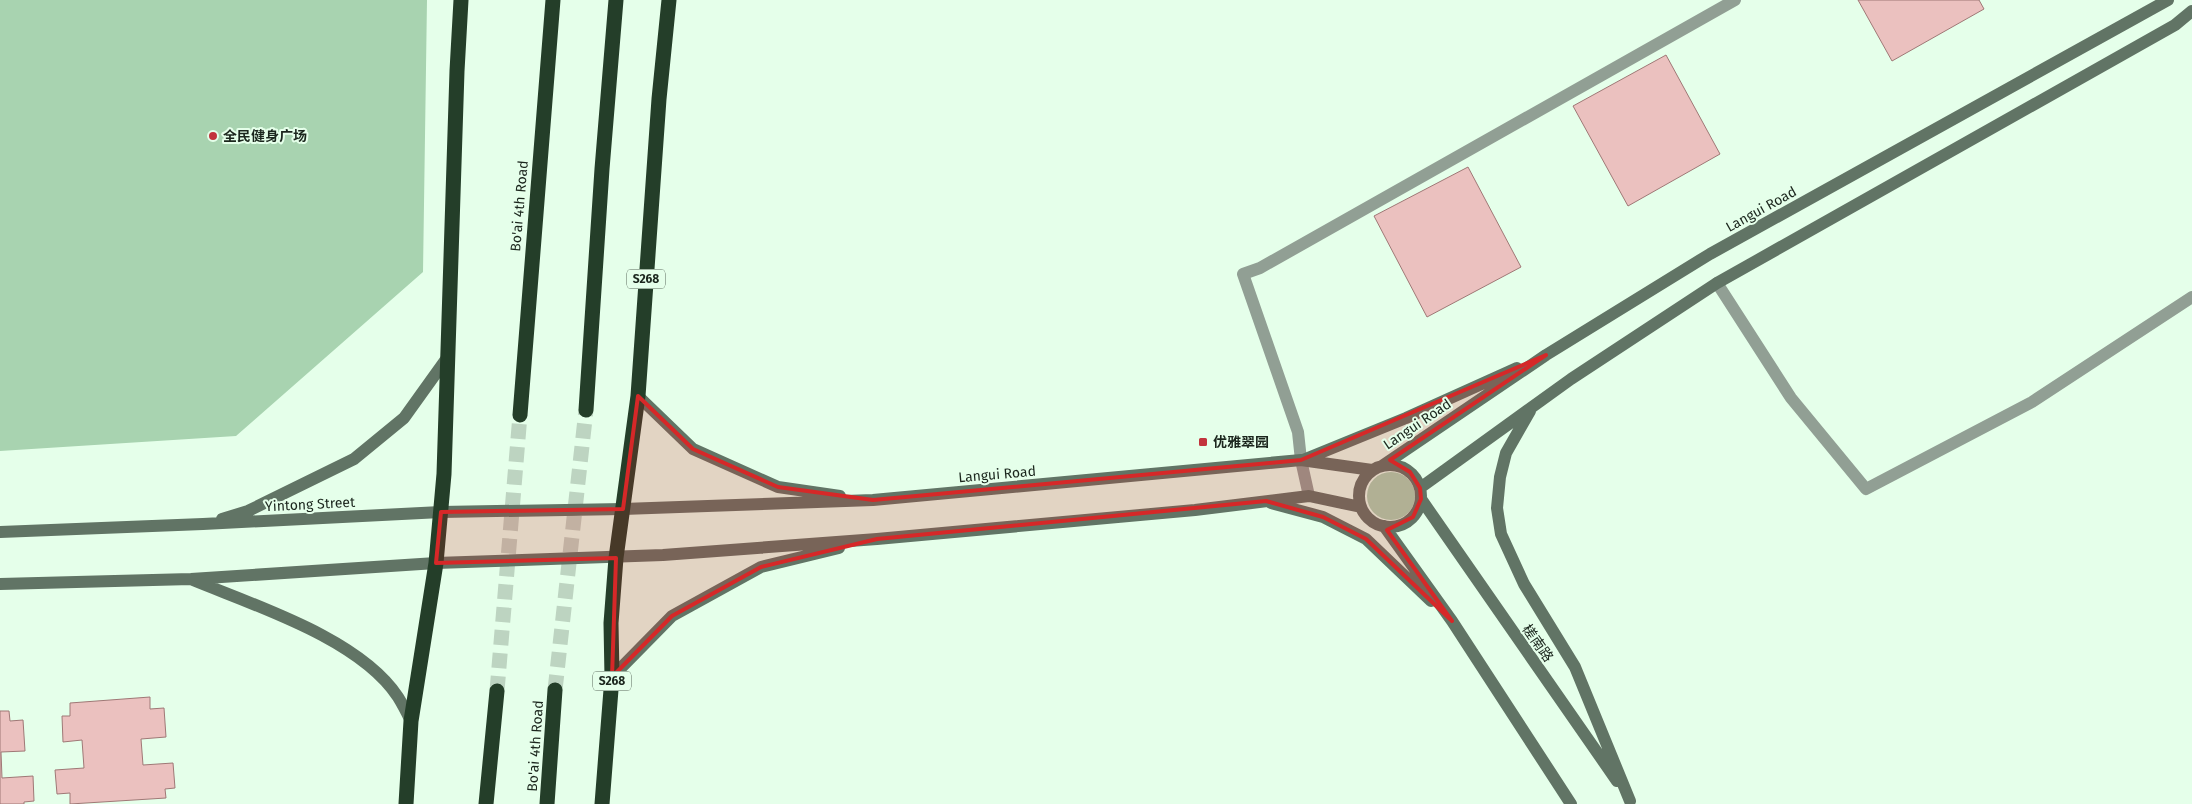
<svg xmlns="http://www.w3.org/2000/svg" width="2192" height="804" font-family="'Fira Sans','Noto Sans SC',sans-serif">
  <rect width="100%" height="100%" fill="#e5ffea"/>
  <path fill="#a8d3b0" d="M0,0H427L423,272L236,436L0,451Z
    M1367 496a24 24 0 1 1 48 0a24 24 0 1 1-48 0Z"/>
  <path fill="#ebc1bf" stroke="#9f7876" d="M1858,0H1979L1984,9L1892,61Z
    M1666,55L1720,154L1628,206L1573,106Z
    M1468,167L1521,267L1427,317L1374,216Z
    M150,697V709L164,708L166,737L141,739L143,765L173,763L175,788L165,789L166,798L70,804V793L57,794L55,770L84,768L82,740L63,742L62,716H70V703Z
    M0,711H9L10,721L23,720L25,751L1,752L2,778L33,776L34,801L24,802V804H0Z"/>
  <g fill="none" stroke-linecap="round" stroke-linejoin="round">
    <path stroke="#bdd4c1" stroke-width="15" stroke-dasharray="15 8" stroke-linecap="butt" d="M555,690L586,410
      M497,691L520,415"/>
    <path stroke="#919f94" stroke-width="12" d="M1717,283L1791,398L1866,489L2032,402L2192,297
      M1309,496L1301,460L1298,432L1243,274L1260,268L1735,0"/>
    <path stroke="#617465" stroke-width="12" d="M638,396L693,449L778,487L840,496
      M1530,411L1506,453L1500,477L1497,508L1501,534L1524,584L1575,667L1630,801
      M1303,460L1406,418L1517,368
      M1359 496a31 31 0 1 1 62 0a31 31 0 1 1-62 0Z
      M1382,466L1546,355L1710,254L2168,0
      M1420,488L1571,379L1717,283L2175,25L2192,11
      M1421,499L1617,781
      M1271,503L1323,517L1366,539L1431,601
      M222,519L248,511L354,459L404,418L447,358
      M1384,526L1452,621L1571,804
      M0,532L203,524L441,512L623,509L873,500L1301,460L1372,470
      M193,580C256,606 360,639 398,697C403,705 407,713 411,721
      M0,584L191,579L436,563L663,555L877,539L1195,510L1309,496L1361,507
      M612,677L672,616L761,567L839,548"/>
    <path stroke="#243e29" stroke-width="15" d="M586,410L602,169L616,0
      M520,415L553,0
      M406,804L411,721L436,563L444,474L457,71L461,0
      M486,804L497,691
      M547,804L555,690
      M602,804L612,677L611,623L616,558L638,396L659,99L669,0"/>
  </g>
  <path fill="#d62828" fill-opacity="0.2" stroke="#d62828" stroke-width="4" stroke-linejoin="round" d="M1546,355L1390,460L1410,472L1420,488L1421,499L1413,517L1387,530L1452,621L1366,539L1323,517L1266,501L877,539L761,567L672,616L612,677L616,558L436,563L441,512L623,509L638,396L693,449L778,487L873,500L1301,460Z"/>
  <g fill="#c2333c" stroke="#e5ffea" stroke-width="2">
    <circle cx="213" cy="136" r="5"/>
    <rect x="1198" y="437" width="10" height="10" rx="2.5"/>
  </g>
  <g text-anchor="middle" stroke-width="4" stroke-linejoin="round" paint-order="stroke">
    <g fill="#e5ffea" stroke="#58675a" stroke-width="1">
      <rect x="627" y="269.5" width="38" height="19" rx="4"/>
      <rect x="593" y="671.5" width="38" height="19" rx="4"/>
    </g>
    <g font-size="12" font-weight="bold" fill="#1b261d">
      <text x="646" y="283">S268</text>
      <text x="612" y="685">S268</text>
    </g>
    <g font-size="14" font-weight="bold" fill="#1b261d" stroke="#e5ffea" text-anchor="start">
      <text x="223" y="141">全民健身广场</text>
      <text x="1213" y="447">优雅翠园</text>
    </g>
    <g font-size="14" fill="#1b261d" stroke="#e5ffea">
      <text transform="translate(519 206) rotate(-85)" y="5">Bo'ai 4th Road</text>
      <text transform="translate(1761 209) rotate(-29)" y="5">Langui Road</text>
      <text transform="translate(1417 424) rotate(-34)" y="5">Langui Road</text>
      <text transform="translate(997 474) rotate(-5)" y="5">Langui Road</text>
      <text transform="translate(310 504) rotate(-3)" y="5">Yintong Street</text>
      <text transform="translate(1538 643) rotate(55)" y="5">槎南路</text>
      <text transform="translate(535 746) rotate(-86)" y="5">Bo'ai 4th Road</text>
    </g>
  </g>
</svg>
